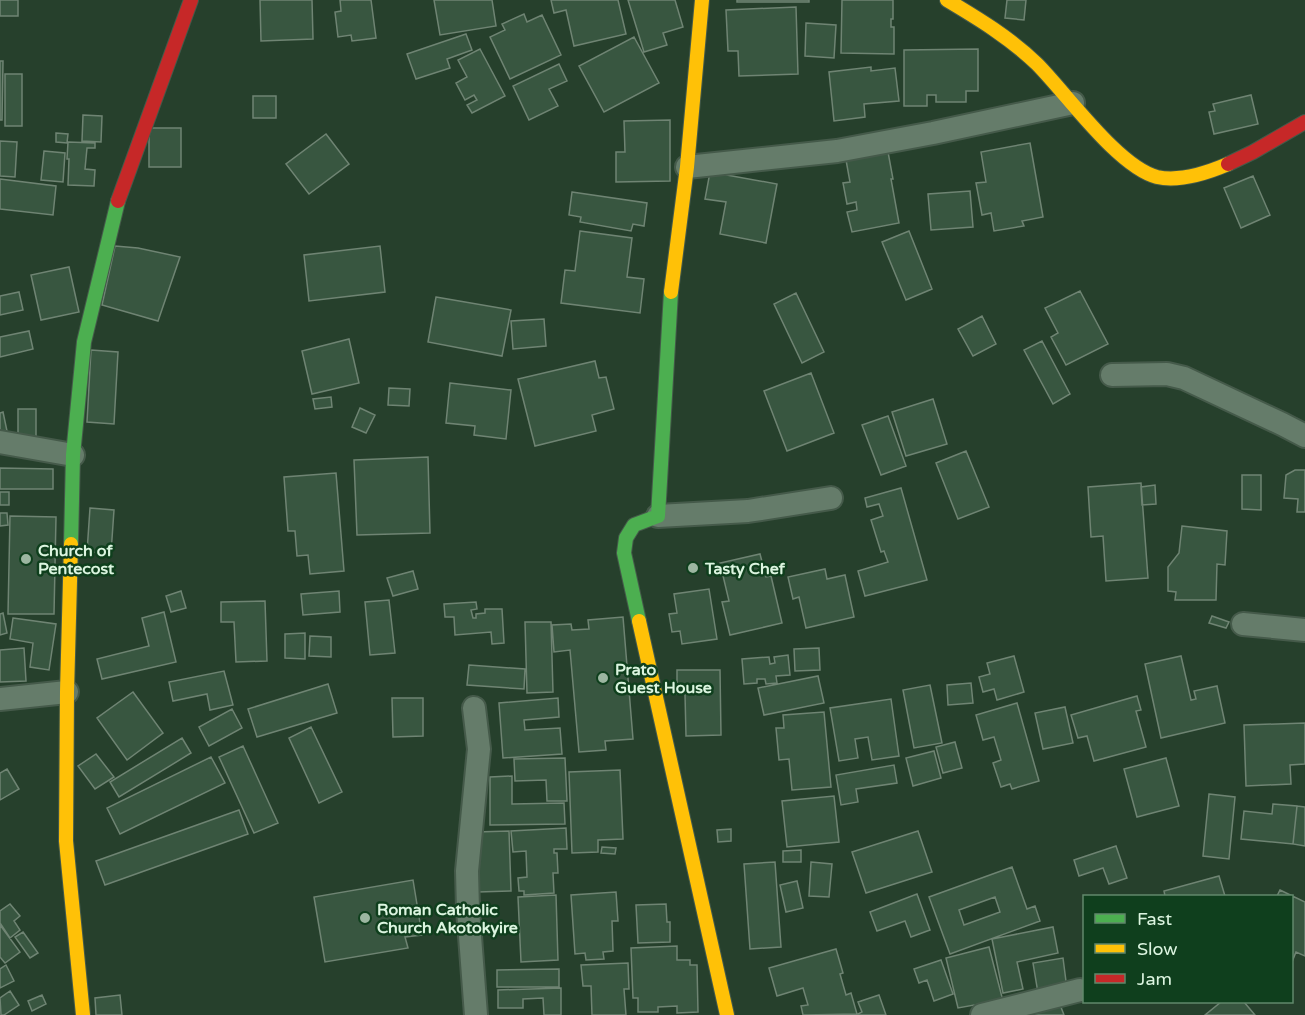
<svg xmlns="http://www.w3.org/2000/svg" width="1305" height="1015" font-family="'Varela Round',sans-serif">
  <rect width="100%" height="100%" fill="#26402c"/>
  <path fill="#385640" stroke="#6f8473" stroke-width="1.5" fill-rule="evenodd" d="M0,0H18V16H0Z
    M260,0H312L313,39L261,41Z
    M340,0H371L376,38L352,41L351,35L338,37L335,12L341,11Z
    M434,0H492L496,26L440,35Z
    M551,0H618L626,34L574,46L566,10L554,13Z
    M628,0H675L683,27L663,33L667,45L644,52Z
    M737,0H809V2H737Z
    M842,0H893V19H891V27H894V54L841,53Z
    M1007,0H1026L1024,20L1005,18Z
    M796,7L798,74L739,76L738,51H728L726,10Z
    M524,14L527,22L542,15L561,55L510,79L490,37L505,30L502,24Z
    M806,23L836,25L834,58L805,56Z
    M466,34L472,50L447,59L450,68L416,79L407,54Z
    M634,37L659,83L604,112L579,66Z
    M480,49L505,96L472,113L467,105L477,100L474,95L465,100L456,83L467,77L458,60Z
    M978,49V91H966V102H936V95H927V106H904V50Z
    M0,61H3L2,120H0Z
    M559,64L567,81L549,89L558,106L529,120L513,86Z
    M871,67V71L895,68L899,101L864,104L865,117L834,121L829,72Z
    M5,74H22V126H5Z
    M1251,95L1258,124L1214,134L1209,112L1215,111L1213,104Z
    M253,96H276V118H253Z
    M83,115L102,116L101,142L82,141Z
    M670,120V181L616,182V152H625L624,121Z
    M149,128H181V167H149Z
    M56,133L68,134L67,143L56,142Z
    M326,134L349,164L309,194L286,164Z
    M0,141L17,142L15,177L0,176Z
    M68,142L95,143V148H87L85,169L95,170L94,186L68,185L69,159H67Z
    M1030,143L1043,217L1022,221L1024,226L994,231L991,213L982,215L976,183L986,182L981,152Z
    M44,151L65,153L63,182L41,180Z
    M888,152L893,179H891L899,223L852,232L847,212L857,210L856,202L847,204L843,183L850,182L846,160Z
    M710,172L777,184L766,243L720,234L726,202L705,199Z
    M1253,176L1270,215L1241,228L1224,188Z
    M0,179L56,186L53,215L0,209Z
    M970,191L973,227L931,230L928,194Z
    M572,192L647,203L644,226L633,224L631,231L580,222L581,217L569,215Z
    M580,231L632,238L627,277L644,279L640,313L561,303L565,270L575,271Z
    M909,231L932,289L906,300L882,242Z
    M115,246L138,248L180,257L158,321L102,305Z
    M380,246L385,292L309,301L304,255Z
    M69,267L79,312L41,320L31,275Z
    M1080,291L1108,344L1066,365L1051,337L1058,333L1045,308Z
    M19,292L23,310L0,315V296Z
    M796,293L824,352L802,363L774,304Z
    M436,297L511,310L502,356L428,342Z
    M982,316L996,344L973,356L958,329Z
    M544,319L546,346L513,349L511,321Z
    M29,331L33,349L0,357V337Z
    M349,339L359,383L312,394L302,351Z
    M1042,341L1070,394L1053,404L1024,350Z
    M91,350L118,352L114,424L87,422Z
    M595,361L599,378L606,377L614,409L592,415L596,431L535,446L518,379Z
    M811,373L834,433L787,451L764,391Z
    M450,383L511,390L506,439L474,435L475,426L446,423Z
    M389,388L410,389L409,406L388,405Z
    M331,397L332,407L315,409L313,399Z
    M933,399L947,444L906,456L892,412Z
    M360,408L375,415L366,433L352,427Z
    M18,409H36V441H18Z
    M3,412L7,431L0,433V413Z
    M888,416L906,466L881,475L862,425Z
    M966,451L989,507L958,519L936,463Z
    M428,457L430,533L357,535L354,460Z
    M0,468L53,469V489H0Z
    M1295,470H1305V512H1297L1298,499L1284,498L1286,475Z
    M336,473L344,571L310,574L308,555L297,556L295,531H288L284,477Z
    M1242,475H1261V510L1242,509Z
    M1141,483L1148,578L1106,581L1103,536L1091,537L1088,487Z
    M1155,485L1156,504L1142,505L1141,487Z
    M901,488L927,580L865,596L858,571L888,562L884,551L881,552L871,520L883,516L879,504L867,507L865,498Z
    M0,492H9V505H0Z
    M90,508L114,510L111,553L87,552Z
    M0,513H7L8,525L0,526Z
    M10,516L56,517L54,614H8Z
    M1182,526L1227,531L1225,565L1217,564L1216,600H1175L1176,592L1168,591V567L1179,553Z
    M760,554L766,577L771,576L782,623L730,635L722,602L729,601L720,563Z
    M825,569L827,579L845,575L854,617L806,628L799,597L793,599L788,577Z
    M413,571L418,589L393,596L387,578Z
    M709,589L717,639L682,644L680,631L672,632L669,614L677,613L674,594Z
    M181,591L186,608L171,612L166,596Z
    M339,591L340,612L303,615L301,594Z
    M389,600L395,653L370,655L365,602Z
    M265,601L267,661L236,662L234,622H221V602Z
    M476,602L477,609L471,610L473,618H476V614L485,613V609H502L504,643L492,644L491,632L455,635L454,617H445L444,604Z
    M164,612L176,662L102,679L97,659L149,646L142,618Z
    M3,613L7,633L0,635V614Z
    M1212,616L1229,622L1226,628L1209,623Z
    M623,617L633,739L605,741L606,750L579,752L570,650L554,652L552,625L571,624L572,630L589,629L588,620Z
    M13,618L56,624L49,670L30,667L33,643L10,639Z
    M525,622H551L553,692L527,693Z
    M305,633V659L285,658V634Z
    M310,636L331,637V657L309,656Z
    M24,648L26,681L0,682V650Z
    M819,648L820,670L795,671L794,649Z
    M788,655L790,675L776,676L777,683L766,684L765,679H757V683L744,684L742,659L769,657L770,664L775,663L774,657Z
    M1014,656L1024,692L997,700L994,689L983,692L979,677L990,674L987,663Z
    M1181,656L1191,700L1196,699L1194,691L1217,686L1225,723L1161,738L1145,664Z
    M469,665L525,669L524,689L467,685Z
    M677,670H720L721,735L686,736L685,694H677Z
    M224,671L233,705L210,710L207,694L173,701L169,682Z
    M818,676L824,703L764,715L758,688Z
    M971,683L973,703L948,705L947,685Z
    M328,684L337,713L257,737L248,709Z
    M930,685L942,743L914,748L903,690Z
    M133,692L163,733L127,760L97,718Z
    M1137,696L1141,710L1136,711L1146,747L1094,761L1087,736L1078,738L1071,715Z
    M392,698H423V736L393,737Z
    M558,698L559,717L524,720L525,730L560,728L562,754L503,758L499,703Z
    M891,699L899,756L872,760L868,737L855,739L858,758L839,761L830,708Z
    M1017,703L1039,781L1012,789L1010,784L1001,787L993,763L1001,760L994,737L983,740L976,715Z
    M1065,707L1073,743L1043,749L1035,713Z
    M232,709L242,728L209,746L199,727Z
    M824,712L831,787L792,790L789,759L779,760L776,728H784L783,715Z
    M1305,723V764L1290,765L1291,784L1246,786L1244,725Z
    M311,727L342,792L319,803L289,738Z
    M182,738L191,753L119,797L110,782Z
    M955,742L962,768L943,773L936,747Z
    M243,746L278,823L254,833L219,757Z
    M934,751L941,778L913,786L906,758Z
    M96,754L114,777L95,789L78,766Z
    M211,757L225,783L120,834L107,808Z
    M565,758L567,801H547L546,780L515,781L514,759Z
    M1166,758L1179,806L1137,817L1124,769Z
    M894,765L897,783L856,789L858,802L841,805L836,775Z
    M7,769L19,789L0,800V773Z
    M620,770L623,839L598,840V852L572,853L569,772Z
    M512,776V804L564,803L565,824L490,825V777Z
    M1209,794L1235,797L1229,859L1203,856Z
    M834,796L839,842L787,847L782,801Z
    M1273,804L1297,806L1293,844L1241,839L1244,811L1272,814Z
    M1297,806L1305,807V846L1293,844Z
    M239,810L248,834L105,885L96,861Z
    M566,828L567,849H554V853H557L558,873H553L554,893L524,895V891H519L518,878L527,877L526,851L513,852L511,831Z
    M731,829V841L718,842L717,830Z
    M509,831L511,891L478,892L476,832Z
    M918,831L932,872L866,893L852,852Z
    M1116,846L1127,878L1109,884L1103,868L1079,876L1074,860Z
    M602,847L616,848L615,854L601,853Z
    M801,850V862H783V851Z
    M775,862L781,947L750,949L744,864Z
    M811,862L832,864L829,897L809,896Z
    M1012,867L1027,909L1035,906L1040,921L950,954L929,897ZM995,897L1000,912L964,925L959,910Z
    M1219,876L1225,896H1165L1164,891Z
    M413,880L422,935L405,937L408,948L325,962L314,897Z
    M797,881L803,908L786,912L780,885Z
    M1280,890L1305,902V956L1296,952L1292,962V896H1277Z
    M616,892L618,921H612L613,951L603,952L604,959L586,960L585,953L575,954L571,895Z
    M917,894L930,930L911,937L905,921L877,931L870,912Z
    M556,895L558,960L521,962L518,897Z
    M10,904L20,916L14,921L20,930L10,938L0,923V911Z
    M666,904L667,922H670V942L638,943L636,905Z
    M0,925L20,952L5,963L0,957Z
    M1053,927L1058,953L1017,962L1023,989L1003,993L992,939Z
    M23,932L38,953L30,958L15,937Z
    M677,946V960H690V965H697L698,1012L677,1013V1006L658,1007V1012H638V998H633L631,948Z
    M989,947L1003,1001L976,1012L974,1005L958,1008L946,958Z
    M836,949L843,973L840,974L846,995L851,993L857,1014L803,1015L801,1006L808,1005L803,988L777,996L769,968Z
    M1063,958L1067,989L1038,993L1033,963Z
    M941,960L953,994L934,1001L927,980L919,983L914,969Z
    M628,963L629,989H624L626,1015H592L591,986H583L581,965Z
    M6,965L14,981L0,988V969Z
    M559,969V987H497V970Z
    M561,988V1015H544L543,998L523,999V1008H498V990Z
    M10,991L19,1005L4,1015H1L0,998Z
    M42,995L46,1004L32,1011L28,1001Z
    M120,995L122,1015H96L95,998Z
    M879,995L886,1015H858V1014L862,1012L858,1002Z
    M1059,1002L1064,1015H1028V1014Z
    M1221,1002H1244L1255,1015H1205Z"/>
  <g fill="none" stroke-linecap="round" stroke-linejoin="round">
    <defs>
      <path id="street" d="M687,167L837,151L933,133L1073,103
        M1112,375L1167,374L1184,378L1282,424L1305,436
        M0,442L73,455
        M658,516L748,511L831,498
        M1243,624L1305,630
        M0,699L67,692
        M474,708L479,749L467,871L468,910L476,1015
        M982,1015L1080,990"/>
      <path id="fast" d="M71,544L73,455L84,342L118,201
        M639,621L624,553L626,538L634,525L658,516L671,292"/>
      <path id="slow" d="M947,0C979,19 1010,38 1037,64C1066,93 1118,167 1157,177C1180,182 1207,173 1228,164
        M671,292L687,167L702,0
        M71,544L67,692L66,841L83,1015
        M639,621L727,1015"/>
      <path id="jam" d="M1228,164L1253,152L1305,122
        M118,201L191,0"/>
    </defs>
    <use href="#street" stroke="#455a4a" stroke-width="26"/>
    <use href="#fast" stroke="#455a4a" stroke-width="16"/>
    <use href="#slow" stroke="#455a4a" stroke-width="16"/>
    <use href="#jam" stroke="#455a4a" stroke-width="16"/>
    <use href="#street" stroke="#657c6a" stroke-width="22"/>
    <use href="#fast" stroke="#4caf50" stroke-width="14"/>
    <use href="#slow" stroke="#ffc107" stroke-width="14"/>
    <use href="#jam" stroke="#c62828" stroke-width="14"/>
  </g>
  <g fill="#9cb6a1" stroke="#0f3f1d" stroke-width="2">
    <circle cx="26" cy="559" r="6"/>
    <circle cx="693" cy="568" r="6"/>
    <circle cx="603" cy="678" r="6"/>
    <circle cx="365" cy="918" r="6"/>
  </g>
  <g text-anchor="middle" stroke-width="5" stroke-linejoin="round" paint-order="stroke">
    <g font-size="16" font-weight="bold" fill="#dcf5e0" stroke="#0f3f1d" text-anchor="start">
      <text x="38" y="556">Church of<tspan x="38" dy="18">Pentecost</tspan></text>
      <text x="705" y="574">Tasty Chef</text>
      <text x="615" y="675">Prato<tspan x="615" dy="18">Guest House</tspan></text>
      <text x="377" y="915">Roman Catholic<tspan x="377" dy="18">Church Akotokyire</tspan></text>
    </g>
  </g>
  <rect x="1083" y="895" width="210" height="108" fill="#0f3f1d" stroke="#61886b" stroke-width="1.5"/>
  <rect x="1095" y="914" width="30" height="9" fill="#4caf50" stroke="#61886b" stroke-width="1.5"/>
  <text x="1137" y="925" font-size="18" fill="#dcf5e0">Fast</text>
  <rect x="1095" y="944" width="30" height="9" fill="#ffc107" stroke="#61886b" stroke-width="1.5"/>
  <text x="1137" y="955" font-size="18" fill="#dcf5e0">Slow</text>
  <rect x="1095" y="974" width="30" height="9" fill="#c62828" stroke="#61886b" stroke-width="1.5"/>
  <text x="1137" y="985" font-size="18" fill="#dcf5e0">Jam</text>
</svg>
